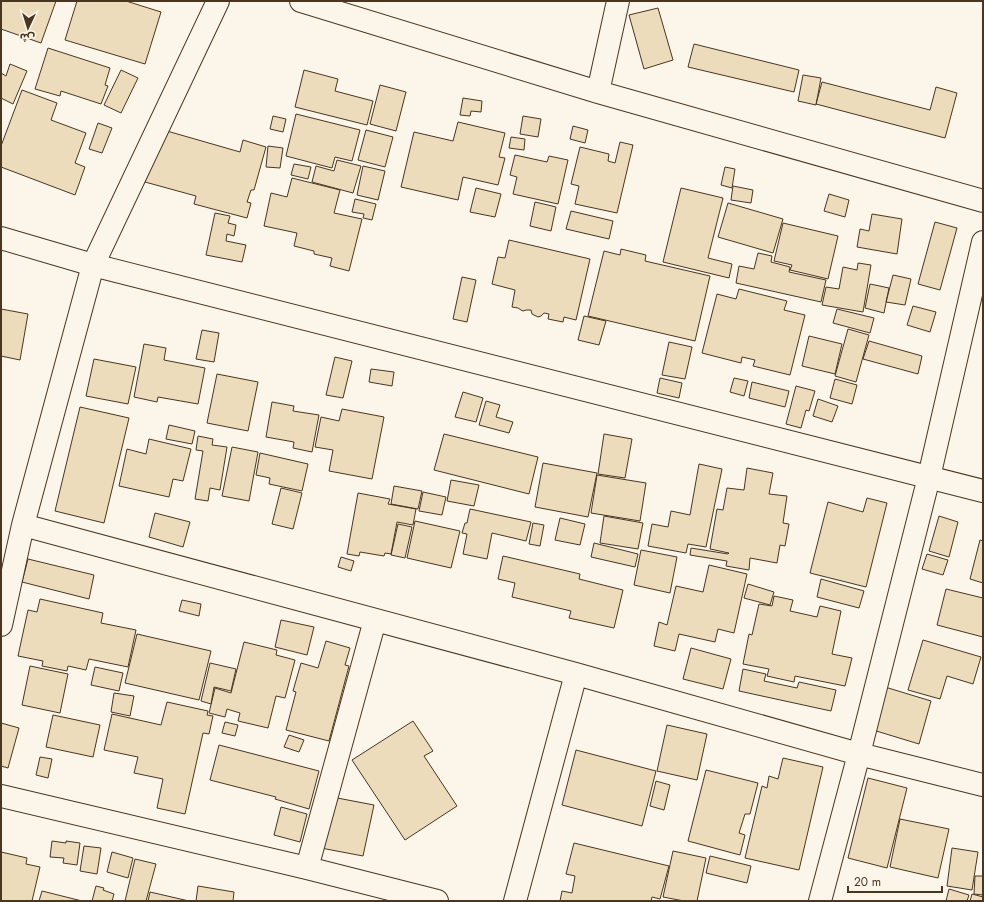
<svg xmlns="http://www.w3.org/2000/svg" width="984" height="902" font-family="Jost,'Noto Sans Arabic',sans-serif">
  <rect width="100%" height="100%" fill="#fbf6e9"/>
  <path fill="#ecdcbc" stroke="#4a3520" d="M1,1H56L41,43L1,29Z
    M77,1H126L161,12L145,64L65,40Z
    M658,8L673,60L644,69L629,15Z
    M694,44L799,70L794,92L688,67Z
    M48,48L110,68L105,85L108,86L101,104L61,91L60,96L35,89Z
    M10,64L27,71L13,104L1,98V73L6,76Z
    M121,70L138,78L121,113L104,105Z
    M304,70L338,79L335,91L373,101L367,125L295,107Z
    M803,75L821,78L816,105L798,101Z
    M822,82L930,110L936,87L957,93L945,138L816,104Z
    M380,85L406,92L396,131L370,124Z
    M22,90L57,103L51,120L86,133L75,163L85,167L75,195L1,167V146Z
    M463,98L482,101L481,112L471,111L470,116L460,115Z
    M296,114L360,130L352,161L335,157L332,168L286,156Z
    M273,116L286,119L283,132L270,129Z
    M523,116L541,119L538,137L520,134Z
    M458,122L505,133L499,157L505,158L498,185L463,177L458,200L401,187L414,132L453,141Z
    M98,123L112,128L102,153L89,149Z
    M573,126L588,130L585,143L570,139Z
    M160,129L240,152L243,140L266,147L254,190H251L247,202L251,203L247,218L194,204L196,196L145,182Z
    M366,130L393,137L385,167L358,160Z
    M511,137L525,139L524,150L509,148Z
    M620,142L633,145L617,213L575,204L579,186L571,184L580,147L609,154L608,161L615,163Z
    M268,146L283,148L280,168L266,167Z
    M515,155L547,162L549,156L568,160L558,204L513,194L517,177L510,175Z
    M337,160L361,166L353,193L312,182L316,166L334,171Z
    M294,164L311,167L308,179L291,175Z
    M363,166L385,171L378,200L357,195Z
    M725,167L735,169L732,188L721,185Z
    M292,178L340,190L334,213L362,219L349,271L330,266L332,258L314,254V251L294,246L297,233L264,226L271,193L287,197Z
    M733,186L753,190L751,203L731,200Z
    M476,188L501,194L495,217L470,212Z
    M681,188L723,198L708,258L732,264L729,278L663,262Z
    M829,194L849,200L845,217L824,211Z
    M355,199L376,204L372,220L363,218L364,214L352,212Z
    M535,202L556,207L551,231L530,226Z
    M728,203L783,219L773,253L718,237Z
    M571,211L613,221L609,239L566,229Z
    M215,213L230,216L228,223L236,225L234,236L227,234L226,241L246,245L242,262L206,255Z
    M872,214L902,219L897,254L857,247L860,229L869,231Z
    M935,222L957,228L940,290L918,284Z
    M783,223L838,236L828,279L790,270L792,265L774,261Z
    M509,240L590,259L576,320L564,317L563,322L548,319L549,314L544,313L541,316L538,317L532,314L531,310H526L523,311L521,310L518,308L512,307L515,290L492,284L498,257L505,258Z
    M621,249L646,255L645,261L710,276L695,341L588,316L604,251L620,255Z
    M758,253L772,256L771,262L790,267L789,272L826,280L821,302L736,283L739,266L754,269Z
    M858,263L871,265L863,312L822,305L826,287L839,289L843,267L857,270Z
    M893,275L911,279L905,305L886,302Z
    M462,277L476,280L467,322L453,319Z
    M870,284L889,288L884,313L865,308Z
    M739,289L787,301L784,310L805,315L790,375L753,366L755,360L742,357L741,363L702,353L717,294L736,299Z
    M913,306L936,312L930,332L907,325Z
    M1,309L28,314L20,360L1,356Z
    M837,309L874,318L870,333L833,323Z
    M584,316L606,321L599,345L578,340Z
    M848,329L869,335L856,382L835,376Z
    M202,330L219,333L214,362L196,359Z
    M809,336L842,344L835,374L802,366Z
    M869,341L922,356L918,374L863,359Z
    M669,342L692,347L685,379L662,375Z
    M144,344L166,348L164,360L205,368L198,404L158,397L157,402L134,397Z
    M335,357L352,361L343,398L326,395Z
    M94,359L136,367L128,404L86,396Z
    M371,369L394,372L392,386L369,382Z
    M217,374L258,382L248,431L207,423Z
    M660,378L682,383L679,398L657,393Z
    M734,378L748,381L744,396L730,392Z
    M835,379L857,385L852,404L830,398Z
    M752,382L789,391L785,407L749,398Z
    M796,386L815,391L809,411L806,410L801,428L786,424Z
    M463,392L483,398L476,422L455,417Z
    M818,399L838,406L832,422L813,416Z
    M486,401L500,405L496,417L513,422L509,433L479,425Z
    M272,402L294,406L293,411L319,415L312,452L293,448L294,442L266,437Z
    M80,407L129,418L104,523L55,511Z
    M342,409L384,417L372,479L329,471L333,450L315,447L321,417L339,421Z
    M169,425L195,431L192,444L166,439Z
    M444,434L538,457L529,494L434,470Z
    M604,434L632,439L625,478L598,474Z
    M198,436L213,439L212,445L227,447L220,490L210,488L208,501L195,499L203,451L196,450Z
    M149,439L191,449L183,481L173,479L169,497L119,486L127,449L146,454Z
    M232,447L258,452L249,501L222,496Z
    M260,453L308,464L302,491L269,484L270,478L256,475Z
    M543,463L597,473L588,517L535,507Z
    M699,464L722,469L706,547L688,544L686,553L648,546L652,524L668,527L671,511L690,515Z
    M747,468L773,473L769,494L787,496L783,523L789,524L785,546L780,545L777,563L750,558L749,570L726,566L727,561L690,555L691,548L728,554L729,553L710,549L717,509L723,510L727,488L744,490Z
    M597,475L646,483L640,521L591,513Z
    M451,480L479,485L474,506L447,501Z
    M394,486L422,491L418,509L391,504Z
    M281,488L302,493L293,529L272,524Z
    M423,492L446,497L442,515L419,511Z
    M358,493L390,499L388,504L416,509L413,525L397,522L391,554L385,553L384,556L360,552L359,556L347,554Z
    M867,498L887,503L866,587L810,573L828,502L863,512Z
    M470,509L531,522L526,541L492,533L487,559L463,554L467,534L462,533L465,523H467Z
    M155,513L190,522L183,547L149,537Z
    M604,516L643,523L638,549L600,543Z
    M939,516L958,522L949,557L929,551Z
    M560,518L585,524L580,545L555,540Z
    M415,521L460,531L451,568L407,558Z
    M533,523L544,525L540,546L529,544Z
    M398,524L412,527L405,558L391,555Z
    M980,540L983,541V583L970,579Z
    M594,543L638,554L635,567L591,557Z
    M641,550L677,557L670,593L634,585Z
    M927,554L948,560L943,575L922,569Z
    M503,556L580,574L579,579L623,590L614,628L569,618L571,611L512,597L515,583L498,579Z
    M341,557L354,561L351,571L338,567Z
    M28,559L94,575L89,599L22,582Z
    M709,565L747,574L734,633L718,629L715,642L679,634L675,651L654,646L659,622L667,625L676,586L703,592Z
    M821,579L864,591L859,608L817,597Z
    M748,584L774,592L770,605L744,598Z
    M946,589L983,598V637L937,625Z
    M774,596L793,600L790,611L817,617L820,606L841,611L832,654L852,658L845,686L795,676L794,682L767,676L769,669L743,664L749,634L752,635L759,604L772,606Z
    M40,599L103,613L101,623L136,630L128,667L89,659L86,670L68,666L67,671L42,666L43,661L18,656L28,610L37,612Z
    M182,600L201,604L199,616L179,611Z
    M281,620L314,627L307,655L275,647Z
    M137,634L211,651L199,700L125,683Z
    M923,640L981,657L973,684L947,676L940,699L908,690Z
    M326,641L350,648L345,665L349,666L329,741L286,730L296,692L293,691L301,663L318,668Z
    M244,642L277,650L276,655L295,660L285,698L276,696L268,728L238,721L240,713L227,709L225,717L209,713L215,688L231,693Z
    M691,648L731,659L723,689L683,679Z
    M210,663L236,669L231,691L214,687L211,704L201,701Z
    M30,666L68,674L60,713L22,705Z
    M95,667L123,673L119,691L91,685Z
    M743,669L766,674L764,681L797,688L799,682L836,690L831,711L739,691Z
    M885,687L931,701L919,744L873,730Z
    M114,693L134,696L130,716L111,712Z
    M167,702L208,711L207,715L213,716L209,734L203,733L185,814L157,808L163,779L134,773L138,757L104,750L112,714L161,725Z
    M53,715L100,725L93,757L46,747Z
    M413,721L433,751L424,756L457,806L405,840L352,760Z
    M225,722L238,725L235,736L222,733Z
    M1,723L19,728L8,768L1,766Z
    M667,725L707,734L697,780L657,771Z
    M289,735L304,740L299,752L284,747Z
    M219,745L319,771L309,809L275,799L276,797L210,780Z
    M576,750L656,771L642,826L562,805Z
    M40,757L52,759L48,778L36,775Z
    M783,758L823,767L799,870L745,858L762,786L767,788L769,776L778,779Z
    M706,770L758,783L750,814H745L739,833L745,835L740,855L688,841Z
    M868,778L907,788L887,868L848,858Z
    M656,781L670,785L664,810L650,806Z
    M332,797L374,805L363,856L321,848Z
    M281,807L307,814L300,842L274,835Z
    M900,819L949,829L938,878L890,867Z
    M52,841L66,843V841L80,843L77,865L63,863L64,858L50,857Z
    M574,843L669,866L660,899L652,897L651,901H560L562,891L572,893L575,876L566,874Z
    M84,846L101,848L97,874L80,871Z
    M952,848L978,852L972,890L947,886Z
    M673,851L706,858L697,901H684L663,897Z
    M1,852L27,858L26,864L40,867L32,901H1Z
    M112,852L133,858L128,878L107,872Z
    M710,856L751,866L747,883L706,873Z
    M135,859L156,864L146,901H125Z
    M975,876H983V895L974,894Z
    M96,886L104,888L103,890L114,894L112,901H92Z
    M198,886L234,892L233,901H196Z
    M949,889L969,895L967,901H946Z
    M42,891L82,901H39Z
    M150,892L189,901H148Z
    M972,894L983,897V901H970Z"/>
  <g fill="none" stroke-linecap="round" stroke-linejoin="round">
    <defs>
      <path id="minor" d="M301,1L598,92L983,201
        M598,92L618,1
        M1,238L93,265L983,491
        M23,525L576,674L859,754L983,785
        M1,625L23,525L93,265L218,1
        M1,796L307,868L437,901
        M307,868L375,620
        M515,901L576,674
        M820,901L859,754L929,477L983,242"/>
    </defs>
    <use href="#minor" stroke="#4a3520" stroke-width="24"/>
    <use href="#minor" stroke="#fbf6e9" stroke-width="22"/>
  </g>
  <rect width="984" height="902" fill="none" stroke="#4a3520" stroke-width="4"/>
  <g transform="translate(28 28) rotate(184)" stroke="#fbf6e9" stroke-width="3" paint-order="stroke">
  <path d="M0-3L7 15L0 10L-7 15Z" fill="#4a3520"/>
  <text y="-6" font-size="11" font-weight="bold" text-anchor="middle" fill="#4a3520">ش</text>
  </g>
  <path d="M848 886v6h94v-6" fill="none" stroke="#4a3520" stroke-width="2"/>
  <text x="854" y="886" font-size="12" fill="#4a3520" stroke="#fbf6e9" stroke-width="3" paint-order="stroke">20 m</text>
</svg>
